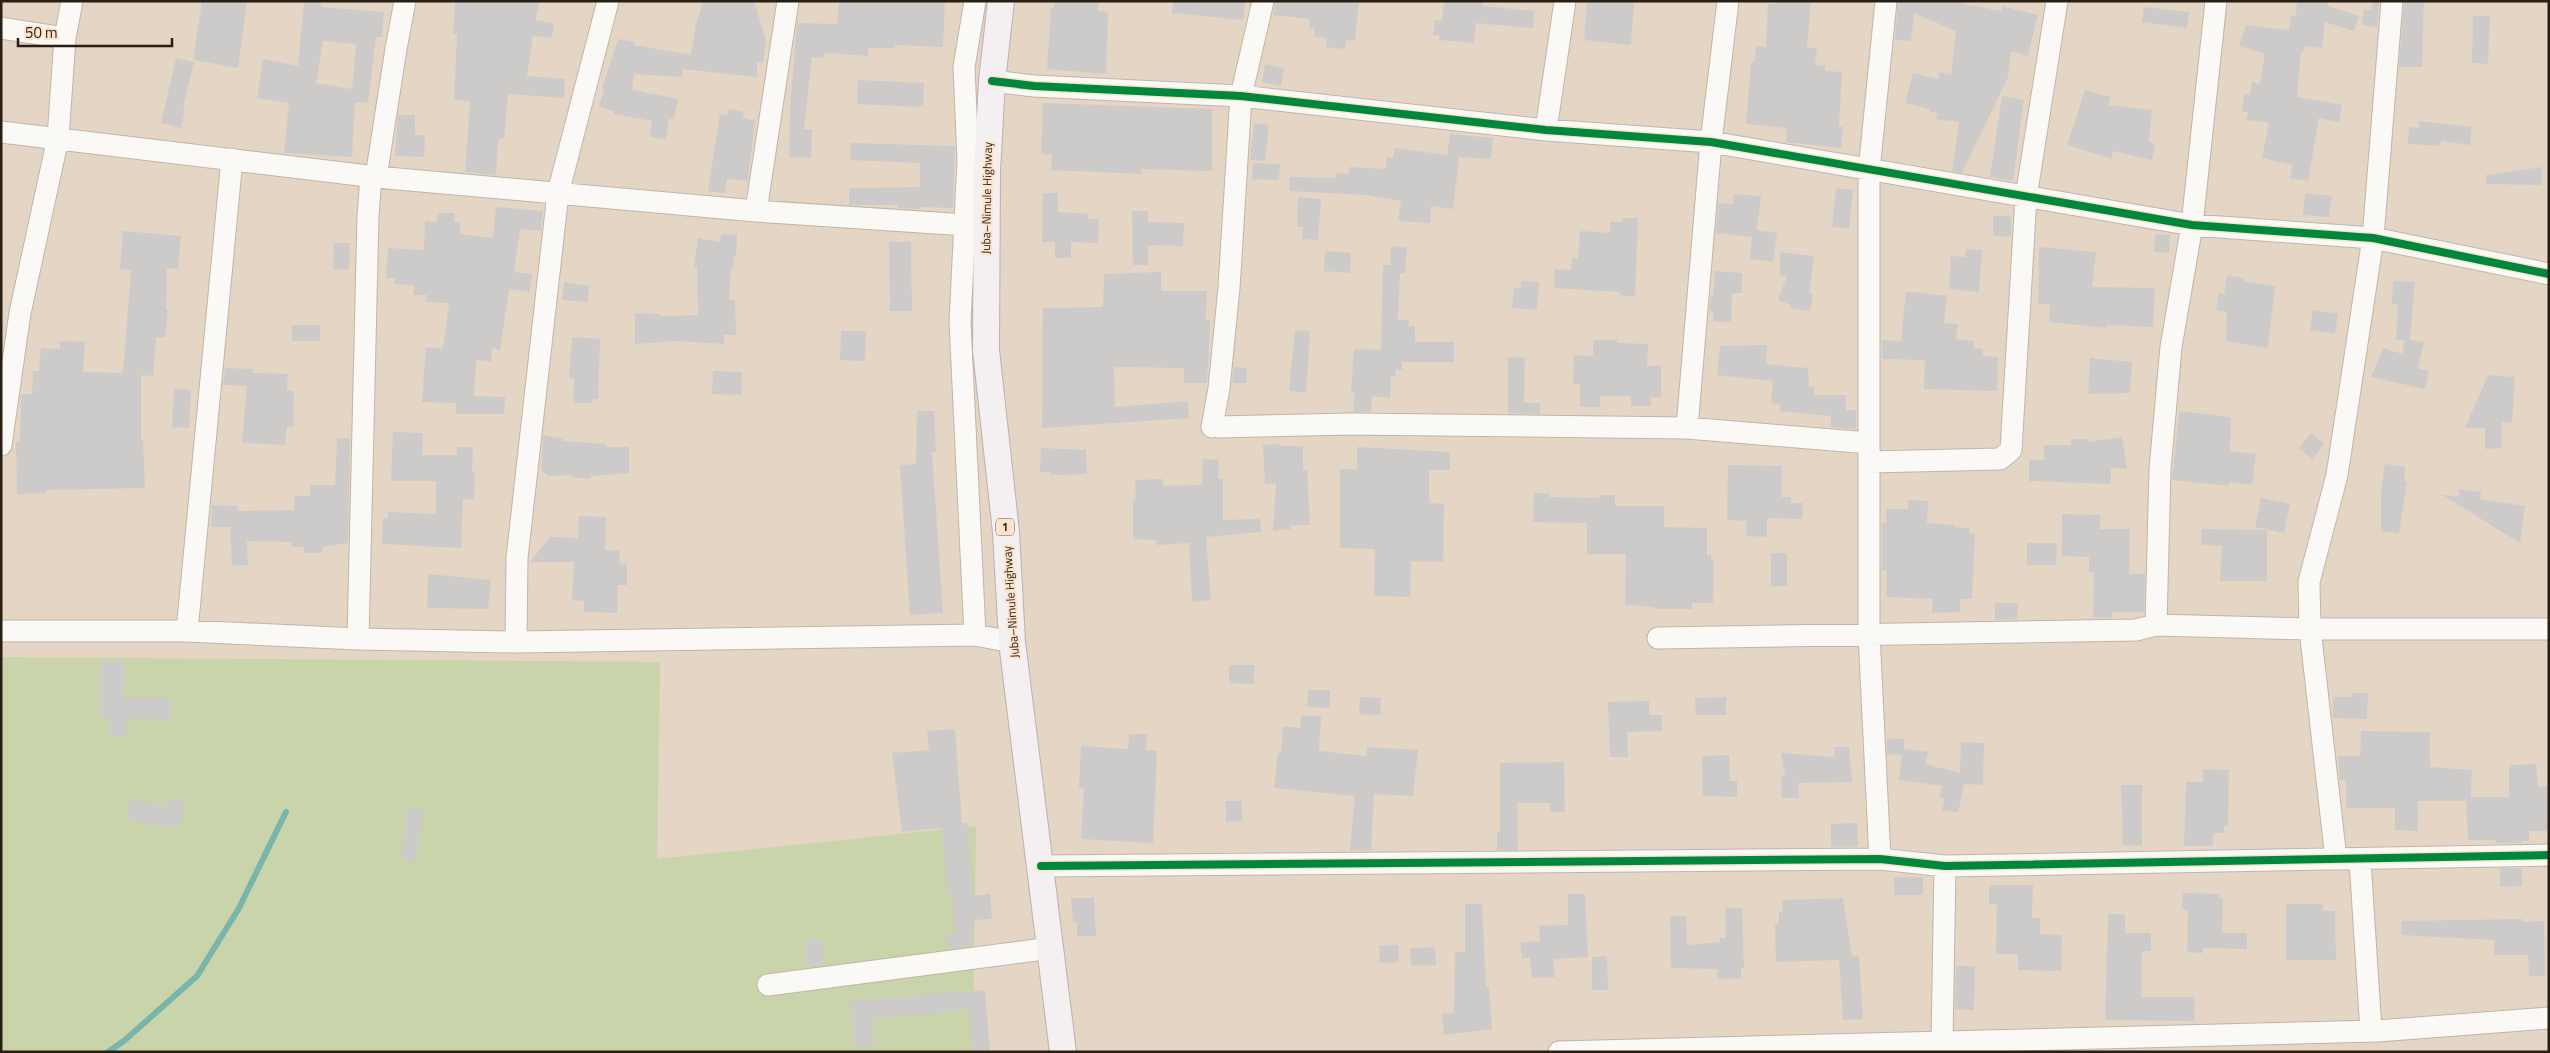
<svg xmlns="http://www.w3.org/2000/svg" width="2550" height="1053" font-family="'Titillium Web',sans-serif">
  <rect width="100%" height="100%" fill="#e5d5c4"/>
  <path fill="#cad4aa" d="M1,657L660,662L657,859L976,826L973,1052H1Z"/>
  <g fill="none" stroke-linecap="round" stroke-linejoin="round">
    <path stroke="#78b6ac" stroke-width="6" d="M108,1052L125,1040L197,976L239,908L286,812"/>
  </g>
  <path fill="#cdcbca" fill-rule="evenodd" d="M202,1H247L238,68L193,60Z
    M304,1H322L321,7L384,12L382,37H376L368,103L355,102L352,157L284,153L289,103L257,98L263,59L298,66ZM323,41L356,44L352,89L316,83Z
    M455,1H540L535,20L554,23L552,38L533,36L527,76L565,79L564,98L508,94L504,139H499L498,143L496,175L465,172L470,101L454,100L457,35L453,34Z
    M703,1H754L766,41L763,63L757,62V77L683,69L682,77L634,74L632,90L678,99L674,119H669L666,139L650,137L652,121L614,114V111L599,107L604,89L602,88L618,39L635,42L634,45L691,55L696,24Z
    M839,1H945L943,47L895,45V48H868V56L825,53L824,58L812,57L804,129H812L811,158L789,157L790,109L797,23L837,24Z
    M1055,1H1099L1098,11L1108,12L1106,74L1047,69L1051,8H1054Z
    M1173,1H1245L1243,20L1172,13Z
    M1275,1H1359L1355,41L1346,40L1345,49L1326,47L1327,38L1314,37L1315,28L1309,27V19L1273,15Z
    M1444,1H1483V6L1534,11L1533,28L1476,23L1474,43L1439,40L1440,36L1433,35L1435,20L1442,21Z
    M1605,1H1634L1631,45L1584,40L1587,2Z
    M1775,1H1811L1807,47L1817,49L1815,65L1825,66V71L1842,72L1839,127H1843L1841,148L1786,142L1787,128L1746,124L1751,62H1754L1756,46L1766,47L1768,4H1775Z
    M1898,1H1966L1965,4L2001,11L2002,6L2038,15L2028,56L2011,51L2008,77L1962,173L1952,171L1959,122L1936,119L1937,113L1930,112V109L1905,103L1913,73L1938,79L1940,72L1951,75L1956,31L1914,13L1911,41L1895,40Z
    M2297,1H2328V6L2359,16L2354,31L2325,22L2322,48L2305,46L2304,52L2301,51L2297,97L2342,105L2339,122L2319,118L2308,181L2290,178L2292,165L2262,158L2269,123L2246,120L2248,112L2242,111L2244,94L2250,95L2252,82L2260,84L2265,54L2239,46L2246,25L2289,30L2291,15L2296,16Z
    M2372,1H2379L2377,27L2362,25L2364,9L2371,10Z
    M2404,1H2424L2422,67H2399Z
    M2144,7L2189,12L2187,28L2142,22Z
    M2473,16H2490L2488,64L2472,63Z
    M176,58L194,62L183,108L185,109L181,128L161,123Z
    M1265,64L1284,68L1281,86L1262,82Z
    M858,80L924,83L923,107L857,104Z
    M2085,90L2111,97L2108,105L2152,110L2149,142L2155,144L2152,160L2112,151V159L2067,145Z
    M2002,96L2024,100L2013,181L1990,177Z
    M1043,103L1212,109V171L1141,169V174L1051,170L1052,155L1041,154Z
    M729,109L744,112L743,118L755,121L748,181L727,179L725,193L708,191L720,114L728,115Z
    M398,115H415V135H425L424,157L395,156Z
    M2419,121L2472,127L2470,145L2441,141V146L2408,144L2409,127L2419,128Z
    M1254,123L1269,125L1265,161L1250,160Z
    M1450,134L1493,138L1491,159L1459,157L1453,209L1431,206L1430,223L1398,221L1401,201L1366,195L1289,191L1290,177L1335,178L1336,173L1349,174V167L1385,169L1387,157L1393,158L1395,148L1447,155Z
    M851,143L955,146L953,208L919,207V209L898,208V205H849V188L920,187V163L850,160Z
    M1253,163L1280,164L1279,180L1252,179Z
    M2542,167L2541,185L2486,184V175Z
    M1836,188L1853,190L1849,229L1832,227Z
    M1043,193H1058V212L1088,214V219H1099L1098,243L1071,242V258H1055V242H1042Z
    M2305,193L2332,196L2329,217L2303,215Z
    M1734,194L1761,196L1757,230L1777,233L1773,262L1750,259L1752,237L1716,233L1718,203L1733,204Z
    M1298,197L1321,199L1318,240L1302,239L1303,227H1297Z
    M496,207L543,211L541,231L520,229L514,272L532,274L530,292L509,289L500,350L492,348L491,362L476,360L474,396L505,397L504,414H456V403L422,402L426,347L443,349L449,303L426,302L427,295H413L414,285L395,284V278H386L388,248L424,250L425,221L437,222V213H455L454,222H460V234L493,238Z
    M1132,211H1148V222L1184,223L1183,246L1148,245V265H1133Z
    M1993,216H2011V237L1993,236Z
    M1622,218H1638L1635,297L1619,295L1620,292L1554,288L1555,269L1571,270L1572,258H1578L1580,231L1610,233V222H1622Z
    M123,231L181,236L178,269L167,268L166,310H168L165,338L156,337L153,376L141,375V440H143L145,488L46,490V493L17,494L16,442H20L21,394H32L33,371H39L41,348L60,349V341L85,342L83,372L123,373L131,270L120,269Z
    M721,234L737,235L736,257L734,256L733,268H731L729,300H735L736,335H724V344L677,341L635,344V313L660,314V316L698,315L697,267L694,266L698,238L720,242Z
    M2155,234L2170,235L2169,253L2154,252Z
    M889,242H911L912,311H890Z
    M334,243H350L349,270L333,269Z
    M1391,246L1407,247L1405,273H1400L1398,320H1409L1408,326H1415V342H1454V362H1402V370L1396,369L1395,377L1391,376L1390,398L1372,396L1371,412H1353L1355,392H1351L1354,349L1381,350L1383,265H1390Z
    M2039,247L2096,252L2092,287L2155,288L2153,327L2107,325V328L2049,322L2050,304H2038Z
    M1966,249L1982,250L1979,292L1949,289L1951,256L1965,257Z
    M1325,251L1351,253L1350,273L1324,271Z
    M1780,252L1814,256L1809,293L1813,294L1810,311L1790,308L1791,305L1778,300L1787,276L1780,275Z
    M1715,271L1742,273V293H1732L1731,323L1713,321L1714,311H1709L1711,295H1713Z
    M1161,272V291H1207L1206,320H1210V331L1207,383H1184V368L1114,367L1115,407L1188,401L1189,418L1042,428L1043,308L1103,307L1104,274Z
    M2227,275L2244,278V281L2275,286L2268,348L2226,341L2227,312L2216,310L2219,293L2224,294Z
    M1521,281L1539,282L1537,310L1512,308L1514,288H1521Z
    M2393,281L2415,282L2410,340L2424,342L2418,368L2429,371L2425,389L2371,377L2383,348L2402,354L2405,340H2396L2398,305L2392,304Z
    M564,282L589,286L588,302L562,300Z
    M1906,291L1947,296L1944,323L1958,324L1956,339L1974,341L1973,348L1983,349V356L1998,357L1997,391L1924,389L1925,360L1882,359V340L1901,341Z
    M2313,310L2338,314L2335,334L2310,330Z
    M292,325H320V341H292Z
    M1295,330L1310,331L1306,393L1289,391Z
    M841,331H866L865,361L840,360Z
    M572,337L600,339L598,399H593L592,403H573L574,379L569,378Z
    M1593,340H1617V343L1648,344L1647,366H1661V397H1651V406H1631V396H1600V407H1580V385L1573,384L1574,355L1593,356Z
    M1767,345L1766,364L1808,368L1809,387H1814V395H1846V410H1856V429L1831,427V416L1780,411V404L1771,403L1773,381L1717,375L1720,346Z
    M1508,357L1525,358L1524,403H1540V414L1508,413Z
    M2090,358L2132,362L2130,393L2088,394Z
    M1234,367L1247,368L1246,383H1232Z
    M225,368L253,369V373L288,374L287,390L294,391L293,427H287L285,445L242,443L247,386L223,385Z
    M713,371L742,372L741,395L712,394Z
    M2488,375L2515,377L2512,423L2502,422L2501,448L2485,449V428H2465Z
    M174,389L191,390L189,428L172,427Z
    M917,411H934L936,452H932L943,613L910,615L900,465L916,464Z
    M2179,411L2231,417L2230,451L2256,454L2252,485L2229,482V486L2172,480Z
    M393,432L423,433L422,455H457V447H473L472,472H475L474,500L463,499L461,548L382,544L383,518H388V512L436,514V481H391Z
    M2311,433L2324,444L2312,459L2299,448Z
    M543,435L563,439L562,441L606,444V447H629V473L591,476L590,479L571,477V475L548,476L541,470Z
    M2122,437L2127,469L2111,468V484L2029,481V460H2044V445H2071V439H2087V442Z
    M337,438H350L348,543L322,547V553H304V547H292V542L247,541L248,565L232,566L230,527H211L212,505L237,506V511L294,510L295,496H310V485H335Z
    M1279,444V446H1303V470L1307,469L1310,525H1291V529L1273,531L1276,483L1265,484L1263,445Z
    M1357,447L1450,452V470H1429V503L1444,504L1443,562L1411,561L1410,597L1374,596L1375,549L1340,548V469H1357Z
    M1041,448L1086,450L1087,474L1051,475V472H1040Z
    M1203,459L1219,460L1218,479H1223V520L1260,519L1261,532L1206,537L1211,600L1192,602L1189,543L1156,545V540L1133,539V499H1136L1135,480L1163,479V486L1202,485Z
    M2385,464L2405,467L2404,481L2407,482L2399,534L2381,531V491Z
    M1728,465L1782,466L1781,497H1791V503H1803L1802,519L1767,518V537L1746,536L1747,521L1727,520Z
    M2459,489L2481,492L2480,499L2525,506L2520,543L2441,494L2459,497Z
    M1534,493H1549V497L1599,498V495H1615V506H1664V527L1707,528V555H1711V561H1714L1713,603H1692V609H1655L1654,607L1625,605L1626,554H1587V523L1533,522Z
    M2261,498L2290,504L2284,533L2255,527Z
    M1908,500L1928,501L1927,523L1954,525V527L1969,528V533L1975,534L1972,599H1960V612L1932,613L1933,599L1886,597L1887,571L1882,570V523H1886V509H1908Z
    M2062,514L2100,515V529H2130L2129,574H2145L2144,612H2112V618L2093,617L2094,572H2089V557L2062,556Z
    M579,516L606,517L605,550L620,551L619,563L627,564V585H618L617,613L584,612V601L572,600L574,562H530L550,537L578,538Z
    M2202,529L2267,530V581H2220L2222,546L2201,545Z
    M2027,543H2057L2056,565H2027Z
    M1771,553H1787V586H1771Z
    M428,574L491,580L488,609L427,608Z
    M1995,603H2018L2017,619L1995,620Z
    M100,662H124V698H171V719H127L126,737L109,736L110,718H100Z
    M1229,665H1254V684L1229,683Z
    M1308,690H1330V708L1307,707Z
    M2352,693H2368L2367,719L2333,718V697H2352Z
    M1360,697L1381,698L1380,715L1359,714Z
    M1726,697V715H1696L1695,698Z
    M1649,701V715H1662V731L1627,732L1628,757H1610L1608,702Z
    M1301,716H1321L1319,751L1367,756V747L1418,750L1413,796L1374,794L1371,851L1350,850L1355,796L1274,788L1278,753L1281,754L1283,726L1300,728Z
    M955,729L962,823H967L973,896L990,894L992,919L973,920L974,929H971L972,946L947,949L946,934L955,933L952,896H948L945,870L942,828L902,832L892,753L929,750L927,731Z
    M2361,731L2430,732V767L2472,770L2471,797H2509V765L2536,764L2538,787L2549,786V831H2529V841H2522V843H2496V840H2468L2466,801H2418V831L2395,830V808H2346V780H2340L2338,756H2360Z
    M1129,734H1147L1146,750L1157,751L1153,843L1081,839L1084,788L1079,787L1081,746L1128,749Z
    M1887,738L1904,739V749L1928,752L1925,764L1960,773L1961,742L1984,743L1983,785L1964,784L1958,813L1942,810L1945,798L1939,797L1942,786L1899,780L1902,755L1887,754Z
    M1834,747H1849L1852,782L1798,783L1799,798H1782L1781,776H1785L1781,753L1835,757Z
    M1729,755L1730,781H1737V797L1703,796L1702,756Z
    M1564,762L1565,812H1550V803H1517L1518,850H1497V832H1500V763Z
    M2203,769L2229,770L2228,826H2224V833H2213V846H2184L2186,782H2203Z
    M2121,785H2142V846L2123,845Z
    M168,798L185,801L179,829L125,819L130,799L166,807Z
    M1226,801H1242V821L1226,822Z
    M407,809L424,810L416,862L401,860Z
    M1857,823L1858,846L1831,847V824Z
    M2500,868H2522V886L2500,887Z
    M1894,877H1923V895H1894Z
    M1989,885H2033L2032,918H2040V934L2062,935L2061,971L2018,970V954H1996L1997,904H1989Z
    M2183,893L2219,894V898H2223L2222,933H2247V949L2203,948V953L2187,952L2188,910L2182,909Z
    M1568,894H1585L1588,957L1553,959L1555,977L1532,978L1530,958H1522L1520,943L1540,941L1539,926L1568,925Z
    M1071,898H1094L1096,936H1077V922H1073Z
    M1843,898L1852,957L1859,956L1863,1019L1843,1020L1839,960L1776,962L1775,924H1779V912H1783L1782,900Z
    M1465,904H1482L1486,986H1489L1492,1029L1444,1035L1442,1014L1454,1013L1455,952H1465Z
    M2286,904H2323V911H2335L2336,960H2286Z
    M1725,908H1742L1744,968H1741V978L1717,979V969L1671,968L1670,916H1686L1687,945L1720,942V938H1726Z
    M2108,914H2125V933H2151V951H2142L2141,997H2195L2194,1021L2105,1020Z
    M2523,919V922L2544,921L2545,976H2529L2528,955H2494V940L2401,935L2402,921Z
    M805,940H823V964L805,965Z
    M1398,945L1399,962L1380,963L1379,946Z
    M1435,947L1436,965L1411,966L1410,948Z
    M1607,956L1608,990H1592V957Z
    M1956,966H1975L1974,1010L1955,1009Z
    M985,990L990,1052H973L968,1009L872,1019L874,1045L855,1046L850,1001Z"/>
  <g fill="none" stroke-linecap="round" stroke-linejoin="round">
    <defs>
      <path id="minor" d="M1,28L65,38
        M992,81L1034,86L1241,96L1546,130L1711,142L2192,225L2373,238L2549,274
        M1546,130L1565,1
        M1,132L376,177L756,211L966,225
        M376,177L396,49L405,1
        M756,211L788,1
        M1212,427L1219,388L1229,288L1241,96L1263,1
        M1219,427L1351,424L1687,428L1869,443
        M1687,428L1711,142L1728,1
        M1,445L20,313L58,138L65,38L72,1
        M1869,462L2000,459L2011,450L2026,197L2057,1
        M2156,625L2160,469L2171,347L2192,225L2216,1
        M1,631H187L358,639L516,642L975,635L1012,642
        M187,631L232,159
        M975,635L960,322L968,160L964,67L975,1
        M1658,638L2136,630L2156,625L2310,629H2549
        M358,639L368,216L371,176
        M516,642L517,558L558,193L608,1
        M1880,859L1869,634V171L1886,1
        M2336,859L2310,629L2309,582L2337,475L2373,238L2392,1
        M2360,860L2371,1031
        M1041,866L1880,859L1945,866L2549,855
        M768,985L1051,948
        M1942,1043L1945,866
        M1559,1052L2377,1031L2549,1018"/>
      <path id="major" d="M1001,1L992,81L987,171L986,350L1006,532L1012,642L1063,1052"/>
    </defs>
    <use href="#minor" stroke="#c1b5a8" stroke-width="23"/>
    <use href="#major" stroke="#bcb0af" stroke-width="28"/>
    <use href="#minor" stroke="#fbf9f6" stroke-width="21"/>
    <use href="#major" stroke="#f4eff1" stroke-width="26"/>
    <defs>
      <path id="cycleway" d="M992,81L1034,86L1241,96L1546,130L1711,142L2192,225L2373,238L2549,274
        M1041,866L1880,859L1945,866L2549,855"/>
    </defs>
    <use href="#cycleway" stroke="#fbe4cb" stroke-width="11"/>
    <use href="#cycleway" stroke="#00873e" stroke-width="8"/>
  </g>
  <g text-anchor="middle" stroke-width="4" stroke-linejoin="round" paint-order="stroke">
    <rect fill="#fbe4cb" stroke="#67594a" stroke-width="1" x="996" y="518.5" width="18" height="17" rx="4"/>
    <g font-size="11" font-weight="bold" fill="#281e12">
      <text x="1005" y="531">1</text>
    </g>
    <g font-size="12" fill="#281e12" stroke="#fbe4cb">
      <text transform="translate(987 198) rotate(-89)" y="4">Juba–Nimule Highway</text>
      <text transform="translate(1011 602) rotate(-94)" y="4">Juba–Nimule Highway</text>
    </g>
  </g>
  <rect width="2550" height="1053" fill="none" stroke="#281e12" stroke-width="5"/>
  <path d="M18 38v8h154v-8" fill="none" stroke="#281e12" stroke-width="2.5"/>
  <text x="25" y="38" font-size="15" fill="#281e12" stroke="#fbe4cb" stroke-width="4" paint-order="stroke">50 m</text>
</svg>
